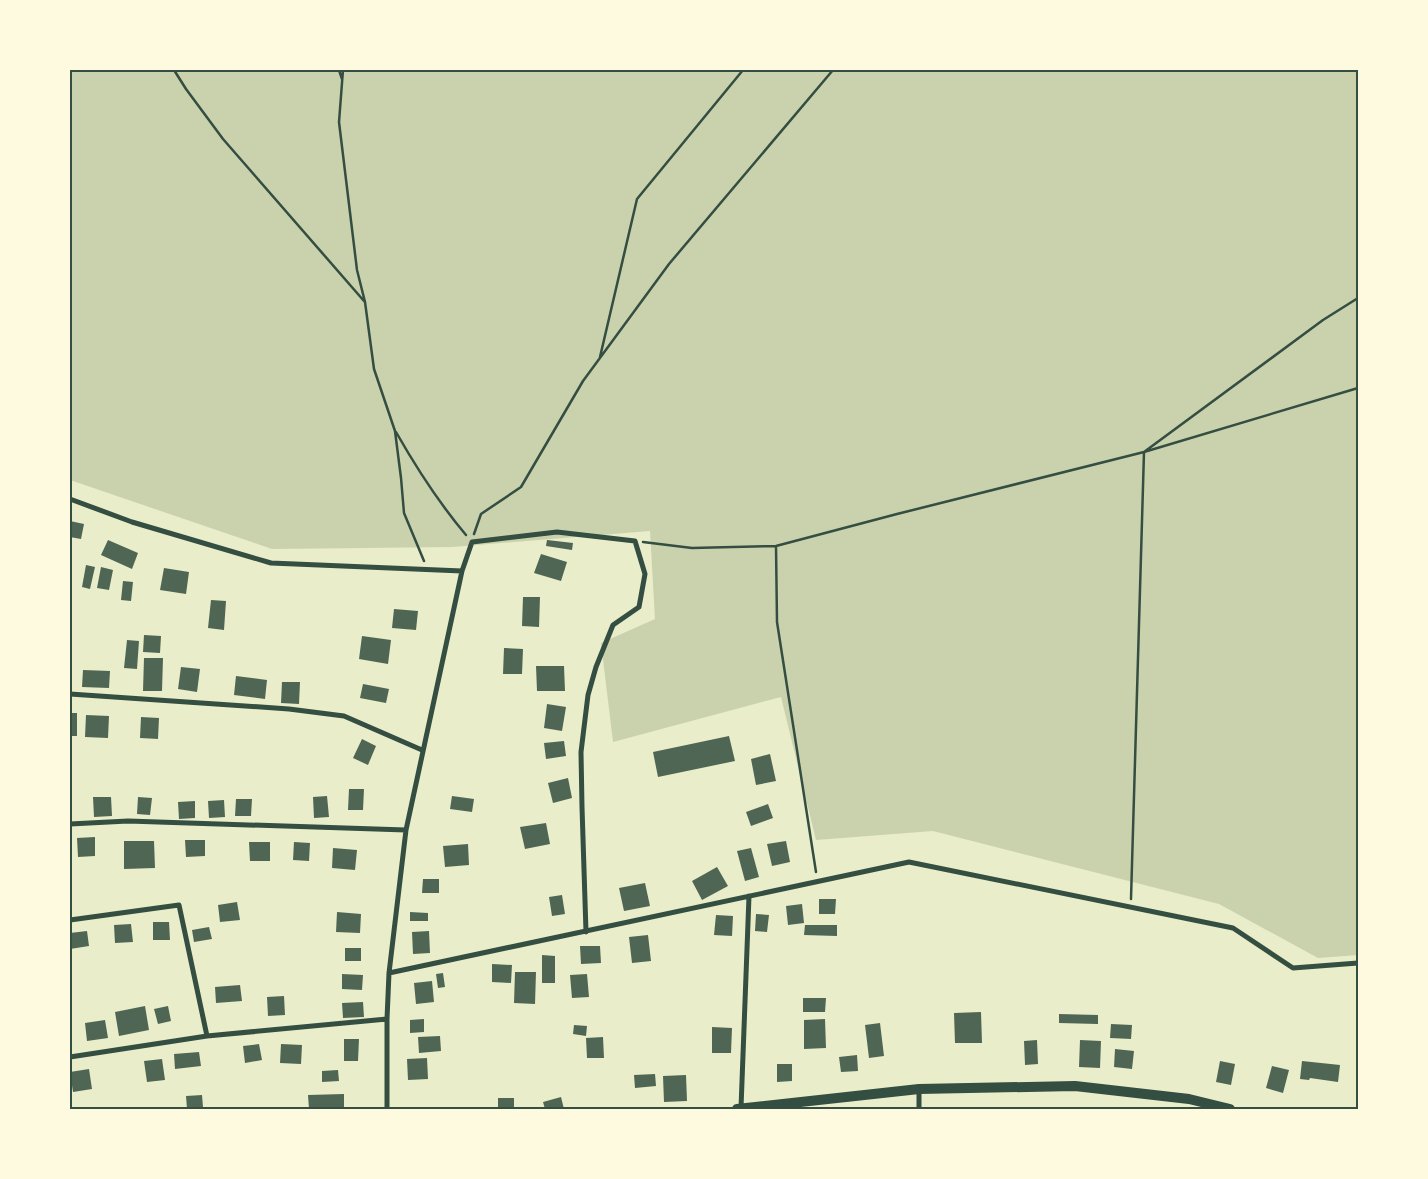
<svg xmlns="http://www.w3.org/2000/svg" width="1428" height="1179" font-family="'Playfair Display',serif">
  <rect width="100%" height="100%" fill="#e9edc9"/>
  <path fill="#cad2ad" d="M70,70H1358V955L1318,958L1219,904L933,831L816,840L781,697L613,742L601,643L655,619L650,531L453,547L272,549L70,480Z"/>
  <path fill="#4f6655" d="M70,521L84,524L81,539L70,537Z
    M108,540L138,553L132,569L101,555Z
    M547,540L573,543L572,550L546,546Z
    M541,554L567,562L561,581L534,573Z
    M86,565L95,567L90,589L82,587Z
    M101,567L113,570L109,590L97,588Z
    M164,568L189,572L186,594L160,590Z
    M123,581L133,582L131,601L121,600Z
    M523,597H540L539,627L522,626Z
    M211,600L226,601L224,630L208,628Z
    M394,609L418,611L416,630L392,628Z
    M144,635L161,636L160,653L143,652Z
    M362,636L391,640L388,664L359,659Z
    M127,640L139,641L137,669L124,668Z
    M504,648L523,649L522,674H503Z
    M144,658H163L162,691H143Z
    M536,666H564L565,691H537Z
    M181,667L200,669L197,692L178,689Z
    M83,670L110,671L109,688L82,687Z
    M236,676L267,680L265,699L234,695Z
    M282,682H300L299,704L281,703Z
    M363,684L389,689L386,703L360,698Z
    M547,704L566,707L562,731L544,728Z
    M70,713H77V736H70Z
    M86,715L109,716L108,738L85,737Z
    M141,717L159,718L158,739L140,738Z
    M729,736L735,761L658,777L653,752Z
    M362,739L376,746L368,765L353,758Z
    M564,741L566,756L546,759L544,743Z
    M770,754L776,781L756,785L751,759Z
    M568,778L572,798L553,803L548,783Z
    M349,789H364L363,810H348Z
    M327,796L329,817L314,818L313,797Z
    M452,796L474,799L472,812L450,809Z
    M93,797H111L112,816L94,817Z
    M138,797L152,798L150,815L137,814Z
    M236,799H252L251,816H235Z
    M224,800L225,817L209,818L208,801Z
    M195,801V818L179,819L178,802Z
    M768,804L773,818L751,826L746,812Z
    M546,823L550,844L525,849L520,827Z
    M95,837V856L78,857L77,838Z
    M185,840H205V856L186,857Z
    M124,841H154L155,868L124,869Z
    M786,841L790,862L772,866L767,844Z
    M249,842H270V861H250Z
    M294,842L310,843L309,861L293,860Z
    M468,844L469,865L445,867L443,846Z
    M333,848L357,850L355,870L332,868Z
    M751,848L759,877L745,881L737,851Z
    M717,867L728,886L702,900L692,881Z
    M423,879H439V893H422Z
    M645,883L650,906L624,911L619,888Z
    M562,895L565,914L552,916L549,897Z
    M819,899H836L835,914H819Z
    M237,902L240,920L220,922L218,905Z
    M802,904L804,923L788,925L786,906Z
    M337,912L361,914L360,933L336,932Z
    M410,912L428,913V921H410Z
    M756,914L769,915L767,932L755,931Z
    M716,915L733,916L732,936L714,935Z
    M153,922H169L170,940H153Z
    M131,924L133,942L115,943L114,925Z
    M805,925H837V936L804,935Z
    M209,927L212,939L194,942L192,930Z
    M87,931L89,946L70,949V933Z
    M429,931L430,953L413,954L412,932Z
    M648,935L651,961L632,963L629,937Z
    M580,946H600L601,963L581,964Z
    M345,948H361V961H345Z
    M542,955L555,956V983H542Z
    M492,964L512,965L511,983L492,982Z
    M515,972H536L535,1004L514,1003Z
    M443,973L445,987L438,988L436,974Z
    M342,974L363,975L362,990L342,989Z
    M587,974L589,997L572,998L570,975Z
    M432,981L434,1002L416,1004L414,983Z
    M240,985L242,1001L216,1003L215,987Z
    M284,996L285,1015L268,1016L267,997Z
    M803,998H826L825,1012H803Z
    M363,1002L364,1017L343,1018L342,1003Z
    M145,1006L149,1030L119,1036L115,1012Z
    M168,1006L171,1021L158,1024L154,1009Z
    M981,1012L982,1043H955L954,1013Z
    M1059,1014L1098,1015V1024L1059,1023Z
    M424,1019V1032L410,1033V1020Z
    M825,1019L826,1048L804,1049V1020Z
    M105,1020L108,1038L87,1041L85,1023Z
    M880,1023L884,1056L869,1058L865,1025Z
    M1111,1024L1132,1025L1131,1039L1110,1038Z
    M574,1025L587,1026L586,1036L573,1034Z
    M712,1027L732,1028L731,1053H712Z
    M440,1036L441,1051L419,1053L418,1037Z
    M603,1037L604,1058H587L586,1038Z
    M344,1039H359L358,1061H344Z
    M1037,1040L1038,1064L1025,1065L1024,1041Z
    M1080,1040L1101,1041L1100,1068L1079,1067Z
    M259,1044L262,1060L245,1063L243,1046Z
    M281,1044L302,1045L301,1064L280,1063Z
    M1115,1049L1134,1051L1132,1069L1114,1067Z
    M199,1052L201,1066L175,1069L174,1054Z
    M857,1055L858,1071L841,1072L839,1057Z
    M427,1058L428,1079L408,1080L407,1059Z
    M162,1059L165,1080L147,1082L144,1061Z
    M1220,1061L1235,1064L1231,1085L1216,1082Z
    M1302,1061L1340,1065L1338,1082L1310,1078L1309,1080L1300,1079Z
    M777,1064H792V1081L777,1082Z
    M1272,1066L1289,1070L1283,1093L1266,1088Z
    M89,1069L92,1089L73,1092L70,1072Z
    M338,1070L339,1081L322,1082V1071Z
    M655,1074L656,1086L635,1088L634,1075Z
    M686,1075L687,1101L664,1102L663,1076Z
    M344,1094V1109H309L308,1095Z
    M202,1095L203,1107L187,1109L186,1096Z
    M561,1097L564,1109H545L543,1102Z
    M498,1098H514V1109H498Z"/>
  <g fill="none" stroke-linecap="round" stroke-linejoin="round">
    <path stroke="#344e41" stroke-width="2.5" d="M174,70L186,89L223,139L364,301
      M339,70L342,79
      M343,70L339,122L357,270L365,302L374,369L395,431L401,478L404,513L424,561
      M600,357L637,199L743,70
      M396,432C417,469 439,503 466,535
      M474,534L481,514L521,487L583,381L669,264L833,70
      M643,542L692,548L776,546L897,514L1144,452L1358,388
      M776,546L777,622L816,872
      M1131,899L1144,452L1323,320L1358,298"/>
    <path stroke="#344e41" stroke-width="5" d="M70,499L132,522L271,563L462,571
      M70,694L289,709L344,716L422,750
      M70,824L128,821L406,830
      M70,920L179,905L207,1036
      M389,973L909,862L1233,928L1293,968L1358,963
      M70,1057L207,1036L387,1019
      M741,1108L749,896
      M387,1109V1019L389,973L406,830L462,571L472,542L557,532L635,541L645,574L639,607L613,625L596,667L588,695L581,752L582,807L586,932
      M919,1109V1089"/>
    <path stroke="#344e41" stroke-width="10" d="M737,1109L919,1089L1075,1086L1189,1099L1230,1109"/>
  </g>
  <rect width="1428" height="1179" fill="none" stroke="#fefae0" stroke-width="142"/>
  <rect x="71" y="71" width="1286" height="1037" fill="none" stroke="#344e41" stroke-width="2"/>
</svg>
